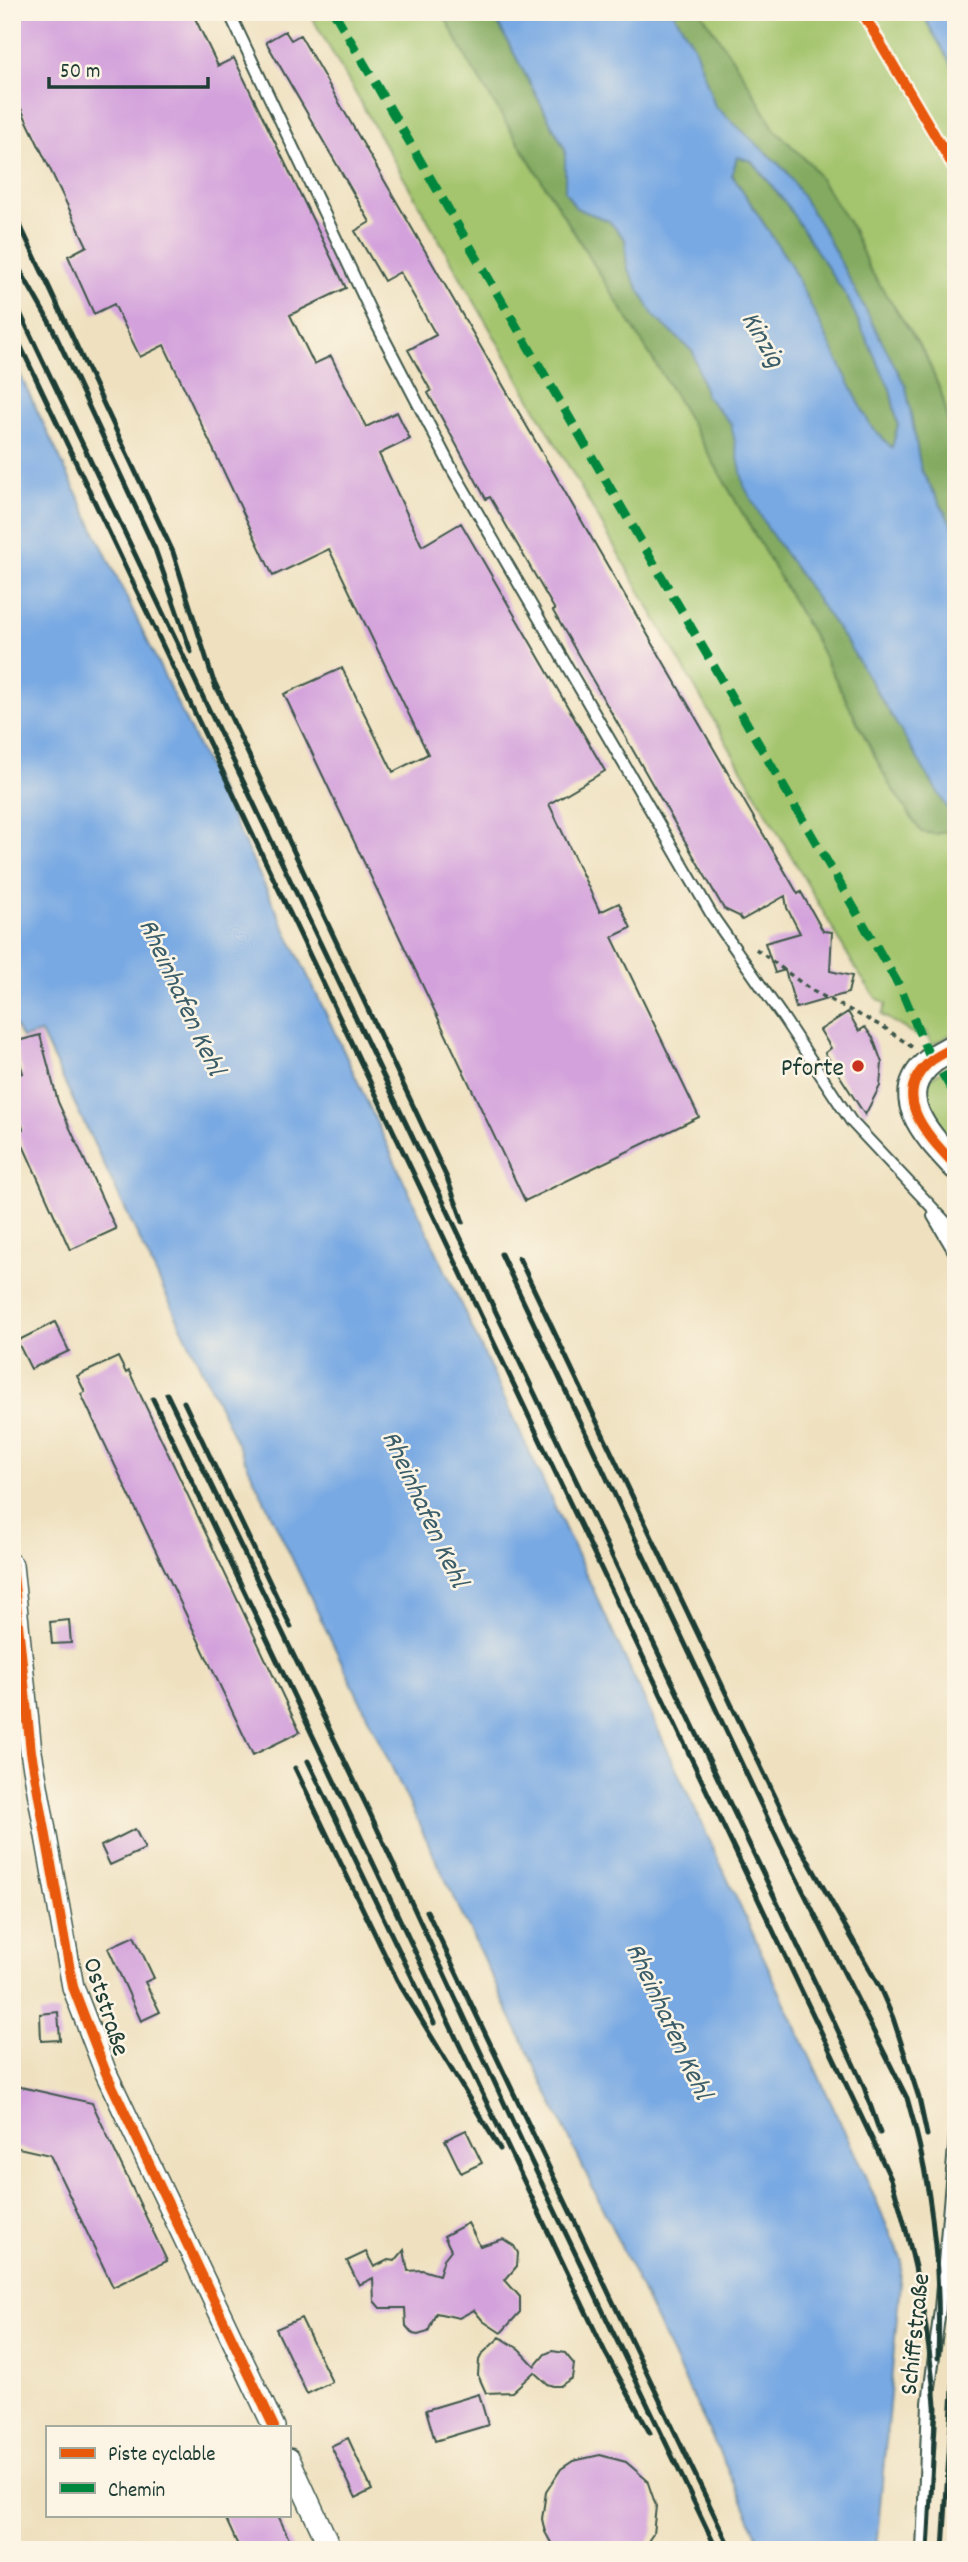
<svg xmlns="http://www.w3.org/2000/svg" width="968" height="2562" font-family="Dekko,sans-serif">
  <rect width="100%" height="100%" fill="#fcf5e5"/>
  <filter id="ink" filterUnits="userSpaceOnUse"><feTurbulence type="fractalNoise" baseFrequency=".0143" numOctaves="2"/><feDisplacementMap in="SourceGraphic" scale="14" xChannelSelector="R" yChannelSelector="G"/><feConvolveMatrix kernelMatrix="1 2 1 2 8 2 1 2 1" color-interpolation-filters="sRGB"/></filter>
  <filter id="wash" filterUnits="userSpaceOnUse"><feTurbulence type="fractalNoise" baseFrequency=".00686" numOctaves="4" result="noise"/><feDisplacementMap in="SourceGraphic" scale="28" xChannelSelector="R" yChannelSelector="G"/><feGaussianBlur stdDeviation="1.57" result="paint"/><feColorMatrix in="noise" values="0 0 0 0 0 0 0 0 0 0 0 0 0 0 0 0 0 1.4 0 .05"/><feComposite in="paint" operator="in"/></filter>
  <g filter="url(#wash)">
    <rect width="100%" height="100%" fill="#efe1c0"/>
    <path fill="#a4c56e" stroke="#628151" stroke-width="2" d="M309,12H442L471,66L673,392L816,641L889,784L936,834L956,829V1031L932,1045L926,1031L917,1036L882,1015L886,1004L876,998L857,971Z
      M701,12H921L956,72V456L942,395L926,356L869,268L852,228L811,165L775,130L744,76Z
      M956,1061V1149C931,1126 921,1116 926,1081Z"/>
    <path fill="#83aa61" stroke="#51744a" stroke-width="2" d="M442,12H492L565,150V191L576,208L609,221L625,239L627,267L653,314L693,352L706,396L731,423L768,529L848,644L956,822V829L936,834L921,832L889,784L816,641L673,392L471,66Z
      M673,12H701L744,76L775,130L811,165L852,228L869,268L926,356L942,395L956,456V532L921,470L906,387L824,231L786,171L715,106L694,46Z
      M737,157L751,161L785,202L848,299L890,389L898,425L892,448L870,425L790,264L732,174Z"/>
    <path fill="#78a9e3" stroke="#4c738c" stroke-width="2" fill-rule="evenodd" d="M492,12H673L694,46L715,106L786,171L824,231L906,387L921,470L956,532V822L848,644L768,529L744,486L731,424L706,396L693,352L653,315L627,267L625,239L609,221L576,208L565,191V149ZM737,157L752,161L785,202L848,299L890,389L898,425L892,448L870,425L790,264L732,175Z
      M921,12H945L956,31V72Z
      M12,358L338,1039L866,2178L902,2261L876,2550H763L742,2500L41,1033L22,1038L12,1020Z"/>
    <g id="blocks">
      <path fill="#d3a1dc" d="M12,12H192L218,66L234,58L346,288L290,315L314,364L331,356L366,427L397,412L410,439L379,454L422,546L461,523L605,771L549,804L600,912L619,903L631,928L612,937L699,1117L525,1201L284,694L342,668L393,772L428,754L329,549L273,576L164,345L140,357L114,304L94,314L68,256L87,246L12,90Z
        M285,31L291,40L300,35L798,894L801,892L823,931L832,932L830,971L852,976L848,993L796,1008L785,970L775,973L765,943L800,933L787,908L785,896L742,920L739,916L724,909L553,611L555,610L490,497L486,499L428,393L431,391L408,350L436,335L400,272L384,281L355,231L370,222L266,42Z
        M848,1012L859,1031L865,1027L873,1038L882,1063L880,1086L865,1115L825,1053L831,1048L820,1030Z
        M40,1035L58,1102L116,1229L70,1250L17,1132L23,1129L12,1091V1076L23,1073L14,1042Z
        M55,1322L69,1351L31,1369L17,1341Z
        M118,1357L126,1373L129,1371L300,1732L253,1755L81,1394L85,1392L77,1376Z
        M69,1620L71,1643L52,1644L50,1622Z
        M135,1829L145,1849L110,1865L101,1846Z
        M134,1936L154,1978L145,1982L160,2012L141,2021L108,1948Z
        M58,2012L60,2040L41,2041L40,2014Z
        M12,2085L92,2103L167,2261L113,2287L50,2155L14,2147Z
        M466,2130L482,2163L461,2173L445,2140Z
        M468,2223L480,2246L503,2239L514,2246L518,2253L517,2266L505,2280L520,2297V2312L501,2333L483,2321L474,2310L459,2318L436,2313L428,2332L418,2335L413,2334L406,2326L405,2308H380L374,2301L373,2278L359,2285L347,2261L366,2252L374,2267L388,2260L395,2261L404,2250L408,2271L422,2270L439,2275L444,2259L451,2250L444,2236Z
        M301,2318L332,2382L307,2394L276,2329Z
        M500,2337L519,2349L535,2366L545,2354L552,2351L565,2353L574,2364L572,2378L560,2386H553L547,2384L534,2372L512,2392L486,2393L478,2375L479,2360L482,2354Z
        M479,2394L488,2425L435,2441L426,2410Z
        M348,2438L372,2490L356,2498L331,2446Z
        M600,2455L626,2462L647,2480L656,2506L653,2534L642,2550H555L545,2532L542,2519L546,2492L561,2469L573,2461Z
        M224,2515H278L294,2550H240Z"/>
    </g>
  </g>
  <g filter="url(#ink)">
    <use href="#blocks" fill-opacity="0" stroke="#3e5649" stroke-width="2"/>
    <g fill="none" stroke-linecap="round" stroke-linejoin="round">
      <defs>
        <path id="service" d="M229,12L376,323L452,469L713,917L784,1019L851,1121L956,1233
          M933,1216L956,1255
          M922,2550L928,2403L940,2309L956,2124"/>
        <path id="minor" d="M12,1565L31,1752L73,1987L106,2073L274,2427
          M289,2459L331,2550"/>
        <path id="tertiary" d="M956,1046C948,1051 939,1055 932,1060C887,1096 929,1137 956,1166"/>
      </defs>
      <use href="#service" stroke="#3e5649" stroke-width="14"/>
      <use href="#minor" stroke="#3e5649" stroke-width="24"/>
      <use href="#tertiary" stroke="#3e5649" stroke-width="30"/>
      <path stroke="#3e5649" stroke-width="3.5" stroke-dasharray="5 5" stroke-linecap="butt" d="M756,949L811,990L885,1028L912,1047"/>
      <use href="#service" stroke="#fff" stroke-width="10"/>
      <use href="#minor" stroke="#fff" stroke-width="21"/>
      <use href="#tertiary" stroke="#fff" stroke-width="26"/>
      <path stroke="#1f3d34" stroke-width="5" d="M12,208L173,552L216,689
        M12,256L51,325L155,549L191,652
        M12,296L833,2020L864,2087L880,2133
        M12,328L891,2179C917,2257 929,2333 936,2415
        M214,681L447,1178L463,1222
        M501,1254L780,1845L907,2098C932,2182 941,2271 938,2358
        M519,1258L792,1832L880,1988L893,2018L919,2098L927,2135
        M167,1394L369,1811L524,2146L717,2550
        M153,1399L605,2352L650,2433
        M184,1402L291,1627
        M955,1544L956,1550
        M308,1761L434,2023
        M295,1768L397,1980L500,2149
        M427,1911L731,2550
        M928,2550L936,2407
        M943,2550L956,2342"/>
      <path stroke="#00873e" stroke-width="9" stroke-dasharray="18 9" stroke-linecap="butt" d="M334,12L901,989L931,1060
        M942,1073L956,1097"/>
      <defs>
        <path id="cycleway" d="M862,12L956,171
          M956,1046C948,1051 939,1055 932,1060C887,1096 929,1137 956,1166
          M12,1565L31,1752L73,1987L106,2073L274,2427"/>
      </defs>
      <use href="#cycleway" stroke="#fcf5e5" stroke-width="15"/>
      <use href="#cycleway" stroke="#e8590c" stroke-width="10"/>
    </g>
  </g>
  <circle fill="#c8321e" stroke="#fcf5e5" stroke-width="2.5" cx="858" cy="1066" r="7"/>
  <g text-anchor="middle" stroke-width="5" stroke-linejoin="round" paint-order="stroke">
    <g font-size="26" fill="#1f3d34" stroke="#fcf5e5" text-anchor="end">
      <text x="844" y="1075">Pforte</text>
    </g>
    <g font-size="26" fill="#1f3d34" stroke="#fcf5e5">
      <text transform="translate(108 2006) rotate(72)" y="9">Oststraße</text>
      <text transform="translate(913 2334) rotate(-84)" y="9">Schiffstraße</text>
    </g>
    <g font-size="28" font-style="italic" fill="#3a5d69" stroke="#fcf5e5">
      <text transform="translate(765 338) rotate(60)" y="10">Kinzig</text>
      <text transform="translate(184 996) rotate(65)" y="10">Rheinhafen Kehl</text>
      <text transform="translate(427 1508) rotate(65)" y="10">Rheinhafen Kehl</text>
      <text transform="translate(671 2020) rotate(65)" y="10">Rheinhafen Kehl</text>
    </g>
  </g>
  <rect width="968" height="2562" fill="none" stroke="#fcf5e5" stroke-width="42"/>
  <rect x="46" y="2426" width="245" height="91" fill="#fcf5e5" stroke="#a4ab9e" stroke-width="2"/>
  <rect x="60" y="2448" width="35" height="10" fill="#e8590c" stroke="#a4ab9e" stroke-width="2"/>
  <text x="108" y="2460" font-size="21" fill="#1f3d34">Piste cyclable</text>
  <rect x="60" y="2483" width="35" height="10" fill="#00873e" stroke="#a4ab9e" stroke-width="2"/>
  <text x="108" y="2496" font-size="21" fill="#1f3d34">Chemin</text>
  <path d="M49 77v10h159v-10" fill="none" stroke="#1f3d34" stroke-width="3.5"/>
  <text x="60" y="77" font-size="21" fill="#1f3d34" stroke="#fcf5e5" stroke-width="5" paint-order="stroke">50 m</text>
</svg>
